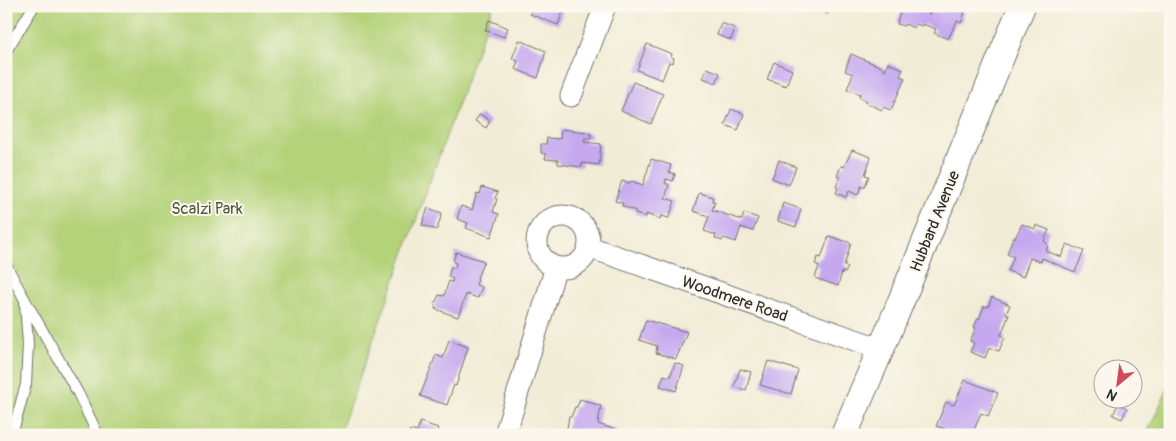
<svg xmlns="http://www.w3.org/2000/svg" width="1176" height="441" font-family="Pangolin,sans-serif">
  <rect width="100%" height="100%" fill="#fbf7ec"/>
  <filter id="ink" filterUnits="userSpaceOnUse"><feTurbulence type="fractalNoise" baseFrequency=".02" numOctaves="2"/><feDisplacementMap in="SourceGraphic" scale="10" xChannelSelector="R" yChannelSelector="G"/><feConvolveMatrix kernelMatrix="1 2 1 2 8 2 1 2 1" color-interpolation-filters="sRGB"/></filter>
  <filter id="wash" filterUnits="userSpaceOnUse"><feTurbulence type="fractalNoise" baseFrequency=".0096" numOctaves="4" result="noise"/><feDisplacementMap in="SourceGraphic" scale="20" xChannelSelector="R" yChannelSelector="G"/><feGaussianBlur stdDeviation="1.12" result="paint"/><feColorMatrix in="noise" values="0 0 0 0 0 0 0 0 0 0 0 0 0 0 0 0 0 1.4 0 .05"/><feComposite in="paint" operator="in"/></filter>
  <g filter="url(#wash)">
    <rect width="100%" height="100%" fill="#f1ecd6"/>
    <path fill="#b4d279" stroke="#707e52" d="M6,6H493L339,435H6Z
      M1170,384V435H1146Z"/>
    <g id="blocks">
      <path fill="#c5a8f0" d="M533,6H565L558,25L530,14Z
        M807,6H831L828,14Z
        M903,6H912L930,14L934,6H962L960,11L965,12L961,23L957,21L948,39L934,33L936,29L923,24L922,26L916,24L914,28L905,24L904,26L897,24L898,21H897Z
        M489,20L508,28L504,37L485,30Z
        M721,23L735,28L731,40L717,35Z
        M519,40L546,51L538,78L515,69L518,61L512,59Z
        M647,44L672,54L671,57L674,58L673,63L669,62L662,80L637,70Z
        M851,54L884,68L883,69L885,70L888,63L903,69L900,76L905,78L891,110L883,107L882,110L866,103L867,101L859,97L860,94L847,89L853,74L845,71Z
        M774,62L792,70L786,86L767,79Z
        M707,68L720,73L716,83L703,78Z
        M633,82L663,94L651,124L621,111Z
        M731,109L744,114L738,130L725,125Z
        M480,114L490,121L486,128L475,121Z
        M561,129L586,132L591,134V138H585L584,142L601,144L599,165L582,163V167L558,164V160L545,159L546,154L541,153V144H546L547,138L560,139Z
        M852,150L871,157L865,175L869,176L864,188L861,186L858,195L849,191L846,197L836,193L838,188L836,187L840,177L837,176L841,166L844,167Z
        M651,159L671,165L669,172L675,174L673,181L666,179L665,183L669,185L665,198L675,201L669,218L661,216L660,219L646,214V217L635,214L636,211L622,206L623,203L615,201L622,181L630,183L631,181L643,185Z
        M779,160L796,167L789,185L772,178Z
        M482,187L498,192L495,198L497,199L493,212L499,214L491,237L466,228L468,223L457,219L461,206L472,210L477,193L480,194Z
        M699,193L713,197L712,201L715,202L712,210L742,220L744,213L758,218L753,231L741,227L736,242L724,238L722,241L715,238L716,235L704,231L709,216L693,211Z
        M783,203L801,209L796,227L778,221Z
        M428,208L442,213L437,230L422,225Z
        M1022,224L1035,229L1036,225L1049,230L1044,241L1048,245L1046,251L1061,257L1067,244L1084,251L1075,272L1042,258L1041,262L1030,258L1023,277L1008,271L1014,257L1007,254L1013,237L1015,238Z
        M829,236L851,243L844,266L848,267L845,273L842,272L838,286L815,278L819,266L815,264L818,257L821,258Z
        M456,252L484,261L477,278L478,279L476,285L482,287L478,298L466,294L458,317L435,309L436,306L434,305L439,295L444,296L449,281L452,282L453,279L448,277L451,267L455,268L456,263L453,262Z
        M992,297L1010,305L1006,314L1009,315L1001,335L1005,337L999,351L989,348L985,358L970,352L974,343L970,341L976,328L974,327L978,318L979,319L984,306L988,307Z
        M646,320L687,332L676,359L656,353L657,346L639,340Z
        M449,340L468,347L456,386L454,385L447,405L420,396L436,355L443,358Z
        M768,361L798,370L791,394L760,385Z
        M675,363L684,366L676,391L660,386L664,375L670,377Z
        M740,369L751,372L746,390L734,387Z
        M965,380L998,393L988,416L981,413L972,435H962L936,426L946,402L954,405Z
        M580,399L601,406L598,424L617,430L615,435H566L569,416L571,417L575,407H577Z
        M1118,404L1127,408L1122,419L1113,415Z
        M420,422L438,428L436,435H408L410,430L417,432Z"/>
    </g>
  </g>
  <g filter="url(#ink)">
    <use href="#blocks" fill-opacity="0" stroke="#706f67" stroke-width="1"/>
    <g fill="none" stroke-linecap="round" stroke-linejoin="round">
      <defs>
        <path id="service" d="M6,51L34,6
          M6,265L25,300L78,393L98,435
          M12,435L26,384L28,344L25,304"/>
        <path id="minor" d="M571,96L605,6
          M537 242a26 26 0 1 1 52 0a26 26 0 1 1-52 0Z
          M589,247L881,349
          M505,435L556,267"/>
        <path id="tertiary" d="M844,435L890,328L1022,6"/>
      </defs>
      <use href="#service" stroke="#706f67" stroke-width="12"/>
      <use href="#minor" stroke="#706f67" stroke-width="23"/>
      <use href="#tertiary" stroke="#706f67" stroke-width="28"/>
      <use href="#service" stroke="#fff" stroke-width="10"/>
      <use href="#minor" stroke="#fff" stroke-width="21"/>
      <use href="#tertiary" stroke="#fff" stroke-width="26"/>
    </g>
  </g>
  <g text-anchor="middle" stroke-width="4" stroke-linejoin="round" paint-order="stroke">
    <g font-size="16" fill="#4d553e" stroke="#fbf7ec">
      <text x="207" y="214">Scalzi Park</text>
    </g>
    <g font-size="16" fill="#2b2b2b" stroke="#fbf7ec">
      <text transform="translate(934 221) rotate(-68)" y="6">Hubbard Avenue</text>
      <text transform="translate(735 298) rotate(19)" y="6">Woodmere Road</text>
    </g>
  </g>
  <rect width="1176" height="441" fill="none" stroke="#fbf7ec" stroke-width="25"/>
  <g transform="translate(1118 384) rotate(209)"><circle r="24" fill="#fbf7ec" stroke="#a8a59f"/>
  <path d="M0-4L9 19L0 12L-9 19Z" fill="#d1495b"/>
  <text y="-8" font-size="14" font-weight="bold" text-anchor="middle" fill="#2b2b2b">N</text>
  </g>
</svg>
